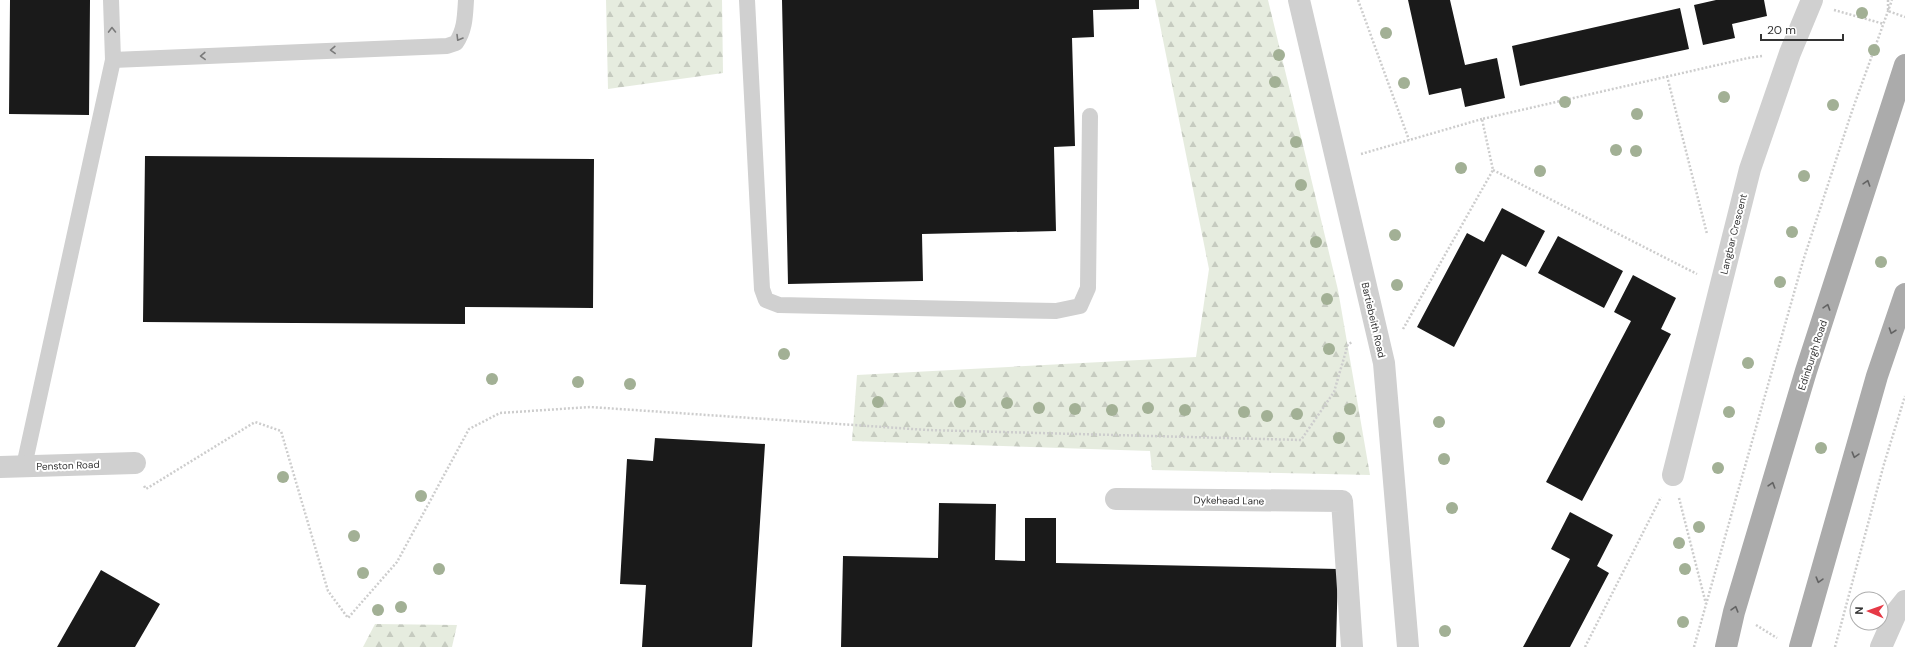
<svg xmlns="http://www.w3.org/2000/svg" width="1905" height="647" font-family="'DM Sans',sans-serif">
  <defs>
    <pattern id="forest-firs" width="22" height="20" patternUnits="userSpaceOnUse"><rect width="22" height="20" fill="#e6ecdf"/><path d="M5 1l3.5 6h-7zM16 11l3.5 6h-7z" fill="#c6cbc0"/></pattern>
  </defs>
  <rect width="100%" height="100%" fill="#fff"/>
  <path fill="url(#forest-firs)" d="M606,0H722L723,73L608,89Z
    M1155,0H1268L1338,290L1370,475L1152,470L1150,451L852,441L857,375L1196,357L1209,269Z
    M375,624L457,625L452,647H363Z"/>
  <path fill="#1a1a1a" d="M10,0H90L89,115L9,114Z
    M782,0H1139V9L1093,10L1094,37L1072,38L1075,146L1054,147L1056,231L922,234L923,281L788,284Z
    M1408,0H1450L1465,65L1497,58L1505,98L1465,107L1461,88L1429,95Z
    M1716,0H1764L1767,16L1732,24L1735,38L1703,45L1694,5Z
    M1680,8L1689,49L1520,86L1512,46Z
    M145,156L594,159L593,308L465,307V324L143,322Z
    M1502,208L1545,231L1526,267L1502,254L1454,347L1417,327L1467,233L1484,242Z
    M1558,236L1623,271L1604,308L1538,273Z
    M1633,275L1676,298L1661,329L1671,334L1582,501L1546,482L1631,321L1614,312Z
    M655,438L765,444L752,647H642L646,585L620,584L627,459L653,461Z
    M939,503L996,504L995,560L1025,561V518H1056V563L1338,569L1336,647H841L843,556L938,558Z
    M1570,512L1613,535L1597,566L1609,573L1570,647H1523L1570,559L1551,549Z
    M101,570L160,604L135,647H57Z"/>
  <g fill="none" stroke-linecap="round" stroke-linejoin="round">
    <path stroke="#cdcdcd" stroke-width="2.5" stroke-dasharray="2 2" stroke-linecap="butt" d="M1358,0L1409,140
      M1888,0V11L1905,17
      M1834,10L1884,24
      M1667,76L1707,234
      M1361,154L1482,119
      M1493,170L1697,274
      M1403,329L1493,170L1482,119L1748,58L1762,56
      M144,486L146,489L255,422L281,431L328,591L348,618L397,562L469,429L500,413L590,407L927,430L1301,440L1334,392L1348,344L1353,342
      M1679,498L1706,604
      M1756,625L1777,638
      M1585,647L1661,497
      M1694,647L1803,261L1852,111L1892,0
      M1835,647L1884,464L1905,396"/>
    <path stroke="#d0d0d0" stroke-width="16" d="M747,0L762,289L766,300L779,305L1056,311L1080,306L1088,288L1090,116
      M113,60L447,46L456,43C465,30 465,16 466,0
      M24,466L113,60L111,0"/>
    <path stroke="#d0d0d0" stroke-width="22" d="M0,467L135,463
      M1673,475L1750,169L1790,53L1812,0
      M1116,499L1342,501L1352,647
      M1881,647L1897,611L1905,601"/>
    <path stroke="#d0d0d0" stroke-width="22" d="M1299,0L1384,363L1408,647"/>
    <path stroke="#ababab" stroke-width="22" d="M1726,647L1734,612L1806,371L1905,65
      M1800,647L1877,376L1905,294"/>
  </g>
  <g fill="#a2b095">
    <circle cx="1862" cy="13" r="6"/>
    <circle cx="1386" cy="33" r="6"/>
    <circle cx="1874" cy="50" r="6"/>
    <circle cx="1279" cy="55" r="6"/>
    <circle cx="1275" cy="82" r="6"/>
    <circle cx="1404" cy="83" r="6"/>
    <circle cx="1724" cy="97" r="6"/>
    <circle cx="1565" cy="102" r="6"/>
    <circle cx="1833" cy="105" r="6"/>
    <circle cx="1637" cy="114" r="6"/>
    <circle cx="1296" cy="142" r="6"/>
    <circle cx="1616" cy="150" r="6"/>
    <circle cx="1636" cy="151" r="6"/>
    <circle cx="1461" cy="168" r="6"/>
    <circle cx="1540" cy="171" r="6"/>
    <circle cx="1804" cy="176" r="6"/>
    <circle cx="1301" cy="185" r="6"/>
    <circle cx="1792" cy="232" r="6"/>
    <circle cx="1395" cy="235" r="6"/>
    <circle cx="1316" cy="242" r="6"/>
    <circle cx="1881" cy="262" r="6"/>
    <circle cx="1780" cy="282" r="6"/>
    <circle cx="1397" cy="285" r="6"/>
    <circle cx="1327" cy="299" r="6"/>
    <circle cx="1329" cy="349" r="6"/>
    <circle cx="784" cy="354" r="6"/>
    <circle cx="1748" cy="363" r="6"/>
    <circle cx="492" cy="379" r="6"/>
    <circle cx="578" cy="382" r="6"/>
    <circle cx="630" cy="384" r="6"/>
    <circle cx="878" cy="402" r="6"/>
    <circle cx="960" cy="402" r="6"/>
    <circle cx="1007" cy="403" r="6"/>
    <circle cx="1039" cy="408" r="6"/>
    <circle cx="1148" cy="408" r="6"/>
    <circle cx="1075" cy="409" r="6"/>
    <circle cx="1350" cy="409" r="6"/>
    <circle cx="1112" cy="410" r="6"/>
    <circle cx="1185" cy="410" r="6"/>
    <circle cx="1244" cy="412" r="6"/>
    <circle cx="1729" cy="412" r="6"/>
    <circle cx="1297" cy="414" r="6"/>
    <circle cx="1267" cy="416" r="6"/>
    <circle cx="1439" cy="422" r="6"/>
    <circle cx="1339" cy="438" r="6"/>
    <circle cx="1821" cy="448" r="6"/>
    <circle cx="1444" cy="459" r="6"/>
    <circle cx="1718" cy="468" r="6"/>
    <circle cx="283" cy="477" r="6"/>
    <circle cx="421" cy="496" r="6"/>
    <circle cx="1452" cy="508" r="6"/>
    <circle cx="1699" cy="527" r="6"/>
    <circle cx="354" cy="536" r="6"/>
    <circle cx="1679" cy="543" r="6"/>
    <circle cx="439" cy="569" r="6"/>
    <circle cx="1685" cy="569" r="6"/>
    <circle cx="363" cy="573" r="6"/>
    <circle cx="401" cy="607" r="6"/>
    <circle cx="378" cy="610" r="6"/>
    <circle cx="1683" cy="622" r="6"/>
    <circle cx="1445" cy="631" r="6"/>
  </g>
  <defs><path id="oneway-chevron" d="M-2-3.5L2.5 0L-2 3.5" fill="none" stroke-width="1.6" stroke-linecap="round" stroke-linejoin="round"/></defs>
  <g stroke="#7a7a7a">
    <use href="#oneway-chevron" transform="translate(112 30) rotate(-91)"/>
    <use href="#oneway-chevron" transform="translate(459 38) rotate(121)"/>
    <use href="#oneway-chevron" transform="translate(333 50) rotate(178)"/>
    <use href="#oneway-chevron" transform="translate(203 56) rotate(178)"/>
  </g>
  <g stroke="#636363">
    <use href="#oneway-chevron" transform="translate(1867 183) rotate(-72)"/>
    <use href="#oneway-chevron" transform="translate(1827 307) rotate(-72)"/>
    <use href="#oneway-chevron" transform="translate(1892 331) rotate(109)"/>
    <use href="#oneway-chevron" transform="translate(1855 455) rotate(106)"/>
    <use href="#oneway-chevron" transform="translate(1772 485) rotate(-73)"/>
    <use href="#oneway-chevron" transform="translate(1819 580) rotate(106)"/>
    <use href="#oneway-chevron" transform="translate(1735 609) rotate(-74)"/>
  </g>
  <g text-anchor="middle" stroke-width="4" stroke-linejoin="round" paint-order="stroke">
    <g font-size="10" fill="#333" stroke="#fff">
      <text transform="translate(1733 234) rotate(-76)" y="4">Langbar Crescent</text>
      <text transform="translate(1374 320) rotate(77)" y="4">Bartiebeith Road</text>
      <text transform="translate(1812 355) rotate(-72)" y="4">Edinburgh Road</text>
      <text transform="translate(68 465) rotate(-2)" y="4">Penston Road</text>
      <text transform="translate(1229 500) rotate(1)" y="4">Dykehead Lane</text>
    </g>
  </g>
  <g transform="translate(1869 611) rotate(272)"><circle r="19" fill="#ffffff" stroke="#adadad"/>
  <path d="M0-3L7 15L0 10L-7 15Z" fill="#e63946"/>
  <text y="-6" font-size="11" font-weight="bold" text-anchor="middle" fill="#333333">N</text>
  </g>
  <path d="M1761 34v6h82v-6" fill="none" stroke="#333333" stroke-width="2"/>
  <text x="1767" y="34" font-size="12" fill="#333333" stroke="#ffffff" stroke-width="3" paint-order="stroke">20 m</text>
</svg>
